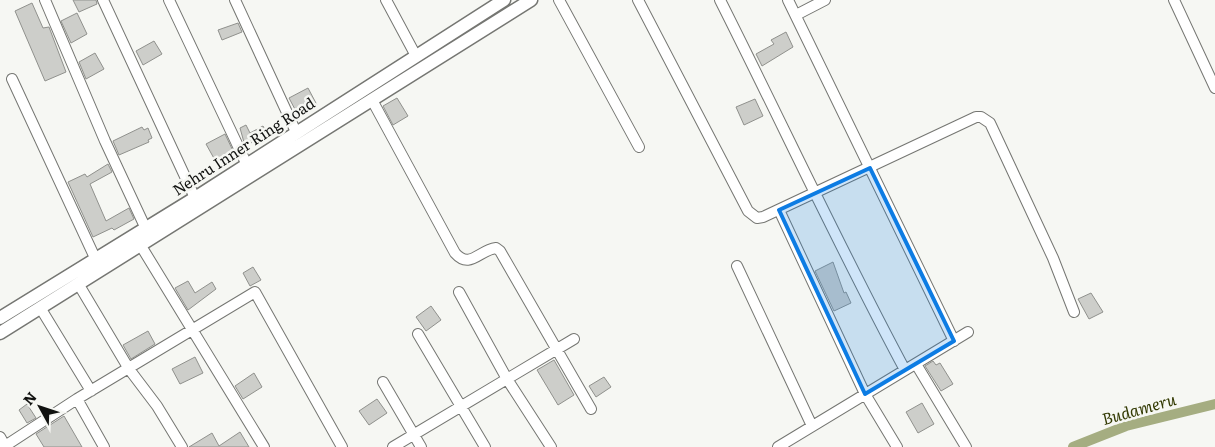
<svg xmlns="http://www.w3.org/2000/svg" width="1215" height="447" font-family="Literata,serif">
  <rect width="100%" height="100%" fill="#f6f7f3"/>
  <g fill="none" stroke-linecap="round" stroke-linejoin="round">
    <path stroke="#a5ad81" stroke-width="10" d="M1073,447L1126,426L1215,404"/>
  </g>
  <path fill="#cdceca" stroke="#90918d" d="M73,0H96L97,4L79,12Z
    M32,3L43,28L49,27L66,72L45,81L15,11Z
    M77,13L87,34L71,43L61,21Z
    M238,23L242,32L222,40L218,30Z
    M786,32L793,47L762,66L756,54L774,44L771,40Z
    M154,41L162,54L143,65L136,51Z
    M95,53L104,69L86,79L79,62Z
    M308,88L317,105L298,115L289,98Z
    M397,98L408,116L393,125L383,106Z
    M755,99L763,116L744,125L736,107Z
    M246,125L250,133L263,126L268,134L245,146L240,128Z
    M142,127L144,130L148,128L152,138L148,140L149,142L119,155L113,141Z
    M225,134L234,153L216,162L206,144Z
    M108,164L112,172L90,184L106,221L129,208L134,219L114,230L112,228L93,237L68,182L85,174L87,177Z
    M833,262L844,293L846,292L851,303L834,311L815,271Z
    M253,267L261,280L250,286L243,273Z
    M188,281L195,293L212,282L216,289L188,310L175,288Z
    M1091,293L1103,312L1089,319L1078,299Z
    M431,306L441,320L426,331L416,317Z
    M148,331L155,344L131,359L123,345Z
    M195,357L203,373L180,384L172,369Z
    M554,360L574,395L558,405L537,370Z
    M933,361L936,365L940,363L953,384L941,391L925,366Z
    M254,373L262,387L243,399L235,386Z
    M604,377L611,387L596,397L589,386Z
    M377,399L387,413L369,425L359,411Z
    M922,403L934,424L918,433L906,412Z
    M27,404L36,418L27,423L19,410Z
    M64,416L82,447H44L36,434Z
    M240,432L249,447H189L212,433L219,446Z"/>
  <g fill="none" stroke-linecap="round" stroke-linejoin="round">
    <defs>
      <path id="minor" d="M45,0L105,141L146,229
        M103,0L195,198
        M169,0L247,165
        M235,0L296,132
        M386,0L416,56
        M559,0L639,147
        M638,0L748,211L757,218L763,217L976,117H981L990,123L1053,258L1074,312
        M720,0C782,123 840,249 905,370
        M788,0L954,341
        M1174,0L1215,88
        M796,15L825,0
        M12,79L96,260
        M372,100L455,253C470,270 479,250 496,248L500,251L591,409
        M779,210L865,394L897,447
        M141,246L264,447
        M737,266L812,426
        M79,285L129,369L157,406L182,447
        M459,292L507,379L551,447
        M41,309L91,391
        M418,334L485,447
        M916,364L966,447
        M383,382L421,447
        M77,399L104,447
        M0,437L5,446L77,399L255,292L342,447
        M393,447L574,339
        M778,447L968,332"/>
      <path id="major" d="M0,318L195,198L504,0
        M0,333L531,0"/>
    </defs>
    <use href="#minor" stroke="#757672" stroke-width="12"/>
    <use href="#major" stroke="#757672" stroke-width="15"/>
    <use href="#minor" stroke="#fff" stroke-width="10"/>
    <use href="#major" stroke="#fff" stroke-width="12"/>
  </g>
  <path fill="#0d7ce3" fill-opacity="0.2" stroke="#0d7ce3" stroke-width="4" stroke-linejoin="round" d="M870,168L954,341L865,394L779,210Z"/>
  <g text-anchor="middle" stroke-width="5" stroke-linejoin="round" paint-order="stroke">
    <g font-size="15" fill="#111210" stroke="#f6f7f3">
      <text transform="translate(244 147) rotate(-33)" y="5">Nehru Inner Ring Road</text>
    </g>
    <g font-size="16" font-style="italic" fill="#333a03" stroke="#f6f7f3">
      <text transform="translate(1139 409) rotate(-16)" y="6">Budameru</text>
    </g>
  </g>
  <g transform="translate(40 407) rotate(310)" stroke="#f6f7f3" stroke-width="4" paint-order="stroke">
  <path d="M0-4L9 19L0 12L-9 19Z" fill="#111210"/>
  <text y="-8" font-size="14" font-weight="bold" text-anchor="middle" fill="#111210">N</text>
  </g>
</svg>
